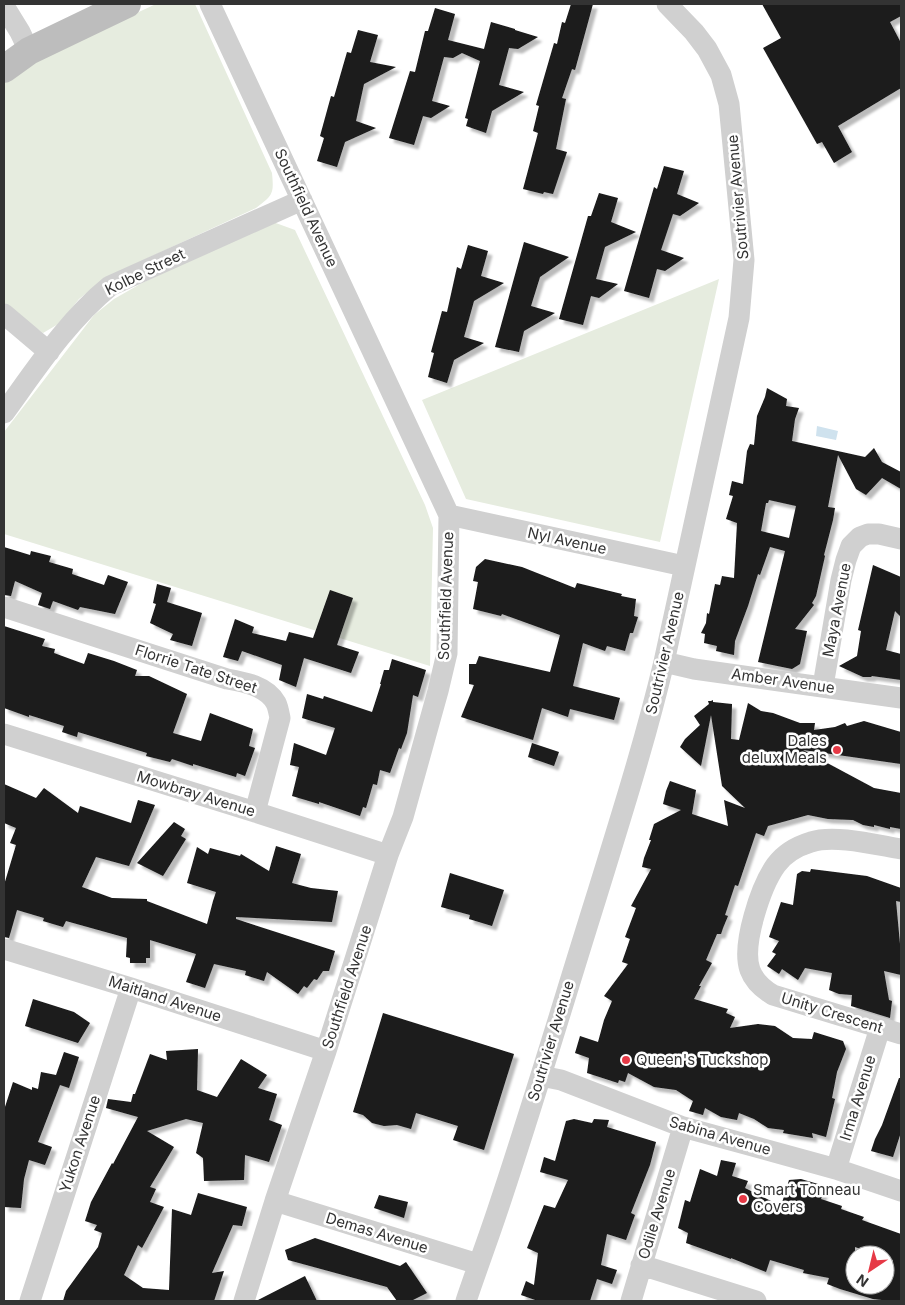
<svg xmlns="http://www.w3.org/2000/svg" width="905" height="1305" font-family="Inter,sans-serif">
  <defs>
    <filter id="shadow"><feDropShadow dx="4.5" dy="4.5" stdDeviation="1" flood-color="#0004"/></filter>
  </defs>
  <rect width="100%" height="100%" fill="#fff"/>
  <path fill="#e6ecdf" d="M156,4H195L272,173C274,194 273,195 256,208L107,277L79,299L60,323L43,333L4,305V84L15,73L61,48Z
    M273,222L295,230L425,505L433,528L430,666L4,534V432L94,315L114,299L142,283Z
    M719,279L660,542L466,499L422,400Z"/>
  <path fill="#cfe2ee" d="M817,426L838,431L836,440L816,436Z"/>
  <path fill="#1a1a1a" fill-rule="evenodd" filter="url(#shadow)" d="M571,4H593L575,70L572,69L562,98L566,99L556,149L567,152L553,194L544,192L543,194L523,189L538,133L533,131L539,106L536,105L554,43L557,44L562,22L565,23Z
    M762,4H901V16L890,22L901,43V88L838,126L852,152L834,163L822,142L817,144L763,48L781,38Z
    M435,8L455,14L448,40L484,49L491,22L515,29V30L538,37L518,49L509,48L499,85L524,92L492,111L486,133L466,126L468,119L465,118L480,61L462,53L453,58L444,57L432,101L450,106L431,118L423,116L414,145L389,138L410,71L415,72L425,31H428Z
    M358,30L378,35L370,62L396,67L364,84L356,121L376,128L345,142L337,167L317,161L324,138L320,136L331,96L334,97L347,52L351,53Z
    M664,166L684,171L677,194L699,203L680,216L673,214L661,250L684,258L665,271L657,269L649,298L624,291L654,187L657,189Z
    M599,193L618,198L611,222L636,232L605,247L596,279L618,284L599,298L591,296L583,325L559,319L588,216H591Z
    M524,242L569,257L540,277L531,306L555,313L524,331L519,352L495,347Z
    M468,245L488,251L481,276L504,283L474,301L464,337L484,343L454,360L447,383L428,377L434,353L431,352L442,311L447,312L457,267L461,269Z
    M767,388L787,399L786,406L799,408L795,419L792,441L865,457L874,448L882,462L901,472V489L882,478L866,495L856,489L838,455L828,507L835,508L833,520L824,555L825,556L816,596L812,603L814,605L795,629L807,631L800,664L792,669L758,662L785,551L770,547L760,575L758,574L748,606L735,641L734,655L716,651L717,646L704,643L705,634L701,633L706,623L707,613L709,614L715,584L720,585L722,576L734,578L737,523L726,519L733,496L729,495L732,481L743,484L747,451L750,444L754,445L757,416L765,397ZM769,500L796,506L789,538L761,531L766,503H768Z
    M4,547L30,555L31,551L51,556L49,562L73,569L72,574L104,585L108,575L128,582L115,614L80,607L78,610L53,601L50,609L38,605L42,593L15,581L11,596L4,595Z
    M485,559L522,567L575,588L577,583L622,594L621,596L636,599L634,616L638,617L633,633H630L625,651L607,646L605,651L583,643L573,686L620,698L614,720L570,709L568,717L542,708L533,740L461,717L474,685L469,684V664H476L479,656L550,672L560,635L502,614L501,616L473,609L478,582L473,581L476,567Z
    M873,565L901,577V617L895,611L886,650L901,654V680L872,676L871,677H863L839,666L857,656L861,631L858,630Z
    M157,584L171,588L167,602L202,613L192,646L170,640L173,634L150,623L156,604L153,603Z
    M330,590L353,598L337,645L359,652L351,673L304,658L296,687L279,680L282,665L242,651L238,661L223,657L235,619L254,627L252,633L286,641L289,632L313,638Z
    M4,626L45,639L42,646L55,649L54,653L84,664L88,653L114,661L137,670L135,676H149L187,694L173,733L201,741L210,713L253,729L249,746L255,748L245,776L237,773L236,777L193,764V766L172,759L170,762L146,756L147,753L78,732L77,737L62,732L64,726L29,715V717L4,708Z
    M392,659L426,670L418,697L413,695L407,733L401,749L399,748L390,773L380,770L377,785L373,784L366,808L363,807L360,816L319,802V804L292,796L299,767L290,765L294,743L326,755L335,728L302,718L307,694L323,699L324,696L372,712L381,684H380L384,670H389Z
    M713,700V702L732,704L731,739L739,740L748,703L761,711L773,713L800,723H815L814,730L835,727L845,723L847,726L864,721L901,732V764L803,750L874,788L901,793V829L890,827V829L874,825V827L863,825L853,820L828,819L808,815L768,826L764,836L756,833L738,886L735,885L725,915L728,916L723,928L721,934H717L706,960L712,963L699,986H701L694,999L728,1009L726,1013L735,1017L730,1028L758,1024L775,1026L793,1038L812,1039L814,1032L843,1041L846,1049L837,1072L832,1098L835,1099L826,1137L812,1133L813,1138L783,1133L784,1130L768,1128L754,1119L739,1113L737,1120L721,1117L705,1108L703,1115L689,1111L693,1101L676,1090L654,1087L628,1073L625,1082L619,1080L618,1083L587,1073L589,1058L575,1053L580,1036L598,1042L604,1020L612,1001L604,996L628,964L622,962L630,939L625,937L636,908L631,906L651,869L642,867L644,858L651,840H649L654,824L681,810L663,804L666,791L670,781L696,790L692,814L728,826L724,800L745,808L722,786L711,715L701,766L680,747L685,739L700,725L694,716L709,704L708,701H711Z
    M532,743L559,752L554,766L528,757Z
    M4,784L36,798L44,788L78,813L80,806L131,823L138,800L155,805L129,866L96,857L82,887L112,898L147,899V901L207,924L213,901L215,902L213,901L216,892L187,883L197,847L208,854L210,848L240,856L241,854L269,871L276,846L301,854L292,883L311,888L338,891L332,922L236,917V919L335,951L329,971H323L317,980L314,979L307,988L304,986L298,994L267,972L264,981L245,975L246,971L214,964L205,988L186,982L196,954L150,940V958H146V963H130V958L126,957L127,938L66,921L63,927L43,921L44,918L17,910L9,938L4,937V885L16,845L10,843L16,828L4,823Z
    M174,822L185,829L181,836L186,839L163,876L137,863Z
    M811,869L867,876L901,888V902L896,901L901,955V975L884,971L889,1000L892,1001L890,1018L851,1006L852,995L839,994L829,990L832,973L805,968L798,980L782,969L779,974L767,966L776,954L772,952L779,941L769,937L781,902L793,905L797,874L802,871L810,872Z
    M450,873L504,890L492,926L469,919L470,915L441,907Z
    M33,999L74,1012L90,1023L78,1043L25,1026Z
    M383,1013L514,1054L484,1150L453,1140L458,1126L416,1113L411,1129L397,1125L384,1126L372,1123L363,1115L353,1112Z
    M198,1049L197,1090L217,1097L241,1059L267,1075L258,1088L277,1094L269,1120L282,1125L269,1162L245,1155L244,1180L204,1181L203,1158L196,1153L203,1123L186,1119L147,1131L174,1147L150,1187L156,1189L150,1202L164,1207L142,1248L138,1245L124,1275L143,1288L169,1290L172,1209L191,1215L198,1193L247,1207L242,1226L233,1225L212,1273L224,1271L214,1301H63L66,1291L98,1247L102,1233L94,1230L97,1225L85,1221L91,1202L112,1163L113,1164L138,1117L106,1108L108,1099L131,1102L133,1094H135L150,1054L167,1060L166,1051Z
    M64,1052L79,1057L69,1088L60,1085L38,1142L52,1147L45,1165L29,1160L24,1179L21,1208L4,1207V1110L13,1082L32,1090V1087L38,1089L41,1072L56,1075Z
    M899,1078H901V1132L893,1157L871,1151L875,1139L882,1125Z
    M574,1119L592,1123L594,1119L609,1120L607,1127L656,1142L650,1165L631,1213L635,1215L626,1240L607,1234L601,1265L617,1270L612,1284L597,1279L590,1301H538L521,1295L526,1281L534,1285L538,1253L527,1248L544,1205L555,1208L568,1180L540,1172L544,1157L555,1161L566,1121Z
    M721,1160L736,1163L732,1176L748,1181L745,1188L781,1206L789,1180L801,1179L825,1186L821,1199L842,1206L841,1209L864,1217L862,1220L901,1234V1301H891L873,1299L840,1289L827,1284L829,1278L803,1273L804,1270L770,1260L766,1272L731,1258V1259L686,1243L688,1233L678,1228L685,1200L690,1202L700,1169L717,1176ZM855,1247L878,1255H885V1257L893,1260L886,1285H855Z
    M379,1195L408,1202L404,1218L374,1208Z
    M315,1238L400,1266L406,1262L427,1293L411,1301H397L387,1287L288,1260L285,1250Z
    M305,1276L317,1301H257L258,1300Z"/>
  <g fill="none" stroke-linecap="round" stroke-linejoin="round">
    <path stroke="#d0d0d0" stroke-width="21" d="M210,4L449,515L447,653L438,691L403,817L388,855L326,1051L275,1201L244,1301
      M4,6L20,32L29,51
      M4,314L49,352
      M4,413C36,369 67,321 110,286L302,200
      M449,515L684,566
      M4,607L227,679C244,682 267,686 276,703C278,707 279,713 280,718L255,812
      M664,662L694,669L901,698
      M823,686L841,580L846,560L851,546L860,537L868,534H879L901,539
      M4,734L255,812L388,855
      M901,849C877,845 834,834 811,842C798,846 784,854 776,865C761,886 741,945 750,970C754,981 763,989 773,995L901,1034
      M4,949L131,988L326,1051
      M541,1076L561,1080L683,1127L836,1169L901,1191
      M836,1169L880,1028
      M275,1201L478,1264
      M641,1265L756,1301
      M30,1301L131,988
      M466,1301C476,1271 487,1242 497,1212C532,1108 563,1003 596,898C620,820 645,742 664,662L739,318L744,260L729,104L721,75L707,49L694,32L667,4
      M631,1301L683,1127"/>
    <path stroke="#bdbdbd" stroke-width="28" d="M4,69L29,51L127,4"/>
  </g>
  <g fill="#e63946" stroke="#fff" stroke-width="2">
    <circle cx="837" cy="750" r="5"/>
    <circle cx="626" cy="1060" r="5"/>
    <circle cx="743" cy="1199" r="5"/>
  </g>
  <g text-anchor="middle" stroke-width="5" stroke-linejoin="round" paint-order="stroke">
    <g font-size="15" fill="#333" stroke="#fff">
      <text transform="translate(738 197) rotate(-95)" y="5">Soutrivier Avenue</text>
      <text transform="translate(306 208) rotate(65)" y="5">Southfield Avenue</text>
      <text transform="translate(145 272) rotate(-26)" y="5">Kolbe Street</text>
      <text transform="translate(567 541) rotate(12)" y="5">Nyl Avenue</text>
      <text transform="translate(446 596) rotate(-88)" y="5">Southfield Avenue</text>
      <text transform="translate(837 610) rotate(-79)" y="5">Maya Avenue</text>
      <text transform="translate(665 653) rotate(-77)" y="5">Soutrivier Avenue</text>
      <text transform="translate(196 669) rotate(18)" y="5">Florrie Tate Street</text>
      <text transform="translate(783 681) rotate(8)" y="5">Amber Avenue</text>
      <text transform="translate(196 794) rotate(17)" y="5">Mowbray Avenue</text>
      <text transform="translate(347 987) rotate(-72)" y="5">Southfield Avenue</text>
      <text transform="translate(165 999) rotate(18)" y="5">Maitland Avenue</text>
      <text transform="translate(832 1013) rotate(17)" y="5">Unity Crescent</text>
      <text transform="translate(551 1041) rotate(-73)" y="5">Soutrivier Avenue</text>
      <text transform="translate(858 1098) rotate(-73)" y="5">Irma Avenue</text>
      <text transform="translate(720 1136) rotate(16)" y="5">Sabina Avenue</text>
      <text transform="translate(80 1144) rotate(-72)" y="5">Yukon Avenue</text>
      <text transform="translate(657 1214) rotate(-73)" y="5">Odile Avenue</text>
      <text transform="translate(377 1233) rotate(17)" y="5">Demas Avenue</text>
    </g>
    <g font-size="15" fill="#333" stroke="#fff" text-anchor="start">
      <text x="827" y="746" text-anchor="end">Dales<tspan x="827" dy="17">delux Meals</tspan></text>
      <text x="636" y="1065">Queen's Tuckshop</text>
      <text x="753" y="1195">Smart Tonneau<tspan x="753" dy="17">Covers</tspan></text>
    </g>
  </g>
  <rect width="905" height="1305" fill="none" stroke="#333333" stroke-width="10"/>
  <g transform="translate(870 1270) rotate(215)"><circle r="24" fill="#ffffff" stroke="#adadad"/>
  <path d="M0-4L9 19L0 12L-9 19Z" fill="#e63946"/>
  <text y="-8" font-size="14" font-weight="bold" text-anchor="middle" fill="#333333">N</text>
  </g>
</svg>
